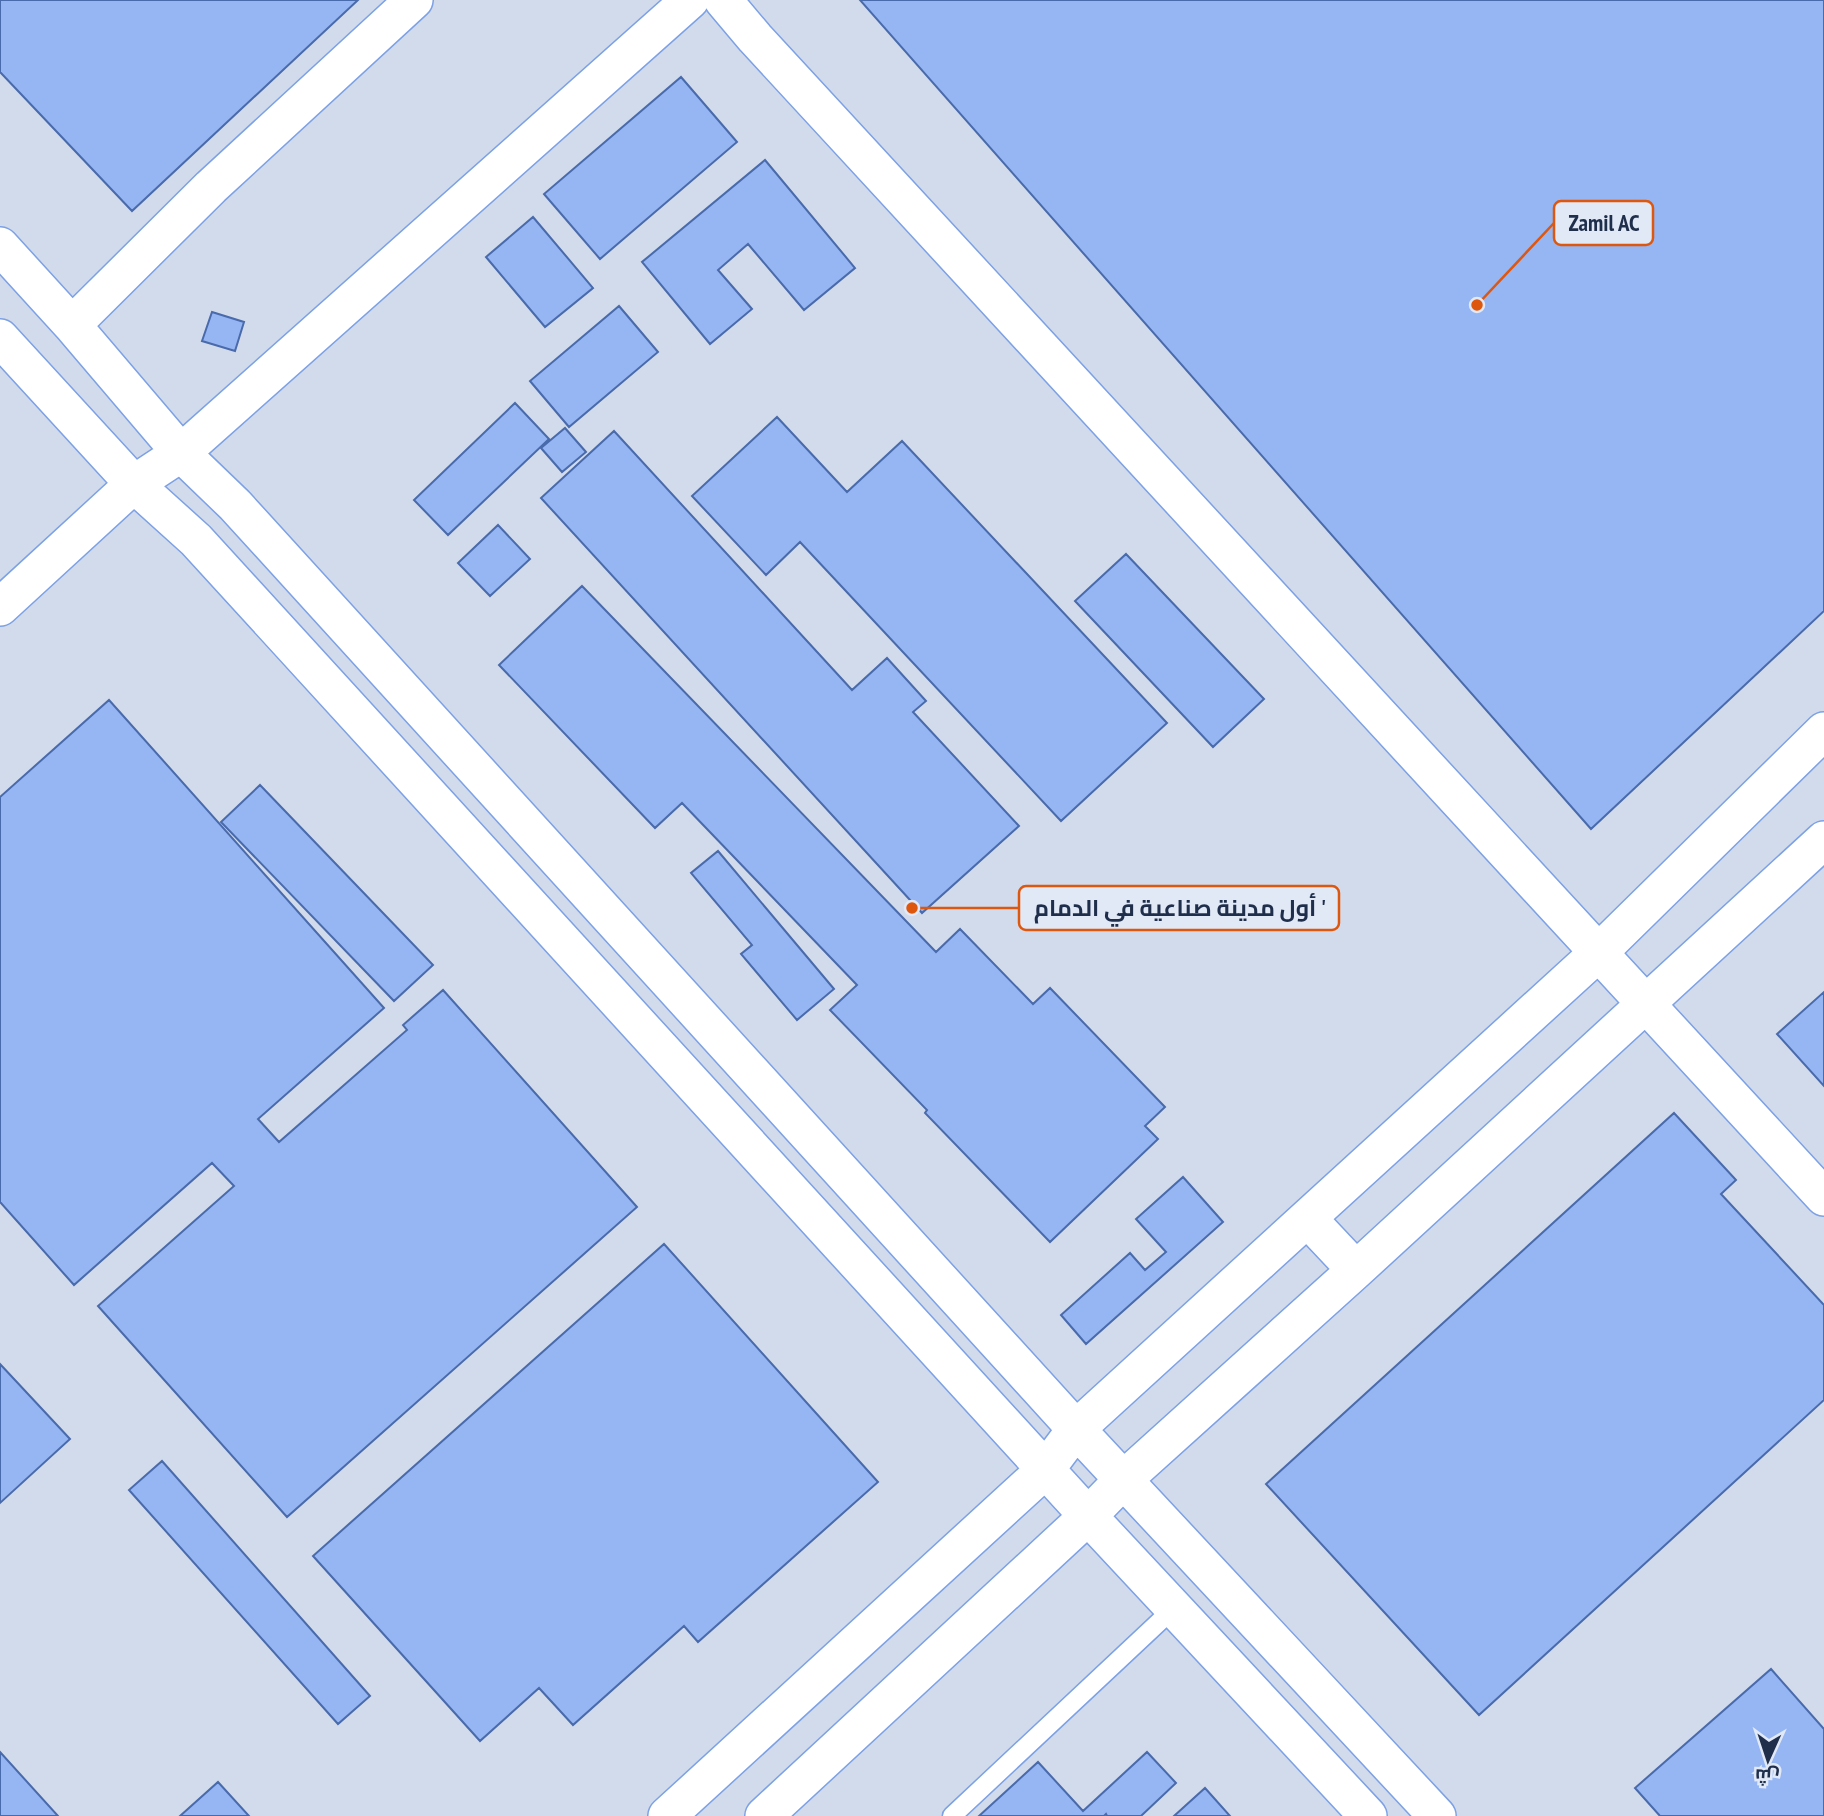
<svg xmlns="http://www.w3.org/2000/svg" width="1824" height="1816" font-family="'PT Sans Narrow',Cairo,sans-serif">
  <rect width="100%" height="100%" fill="#e1e9f7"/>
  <path fill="#d2dbeb" d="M0,0H1824V1816H0Z"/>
  <path fill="#95b5f3" stroke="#496aab" stroke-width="2" d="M0,0H358L132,211L0,72Z
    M860,0H1824V611L1591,829Z
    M681,77L737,142L600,259L544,194Z
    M765,160L855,268L804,310L748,244L718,270L752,309L710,344L642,262Z
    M533,217L593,288L545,327L486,257Z
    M619,306L658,352L569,427L530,381Z
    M212,312L244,322L235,351L202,341Z
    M515,403L549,439L448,535L414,500Z
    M777,417L847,492L902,441L1167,723L1061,821L800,542L766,575L692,496Z
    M565,428L586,452L562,472L541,448Z
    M614,431L852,690L887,658L926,701L913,712L1019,826L922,913L541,498Z
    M498,525L530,559L490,596L458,563Z
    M1126,554L1264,699L1213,747L1075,601Z
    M582,586L936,952L960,929L1033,1004L1050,988L1165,1107L1145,1126L1158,1139L1050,1242L925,1113L927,1110L830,1010L857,985L682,803L655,828L499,665Z
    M109,700L384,1008L258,1119L279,1142L407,1030L403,1025L443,990L637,1207L287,1517L98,1306L234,1186L212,1163L74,1285L0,1202V797Z
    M260,785L433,965L394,1001L221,822Z
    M718,851L834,989L797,1020L741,954L752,945L691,873Z
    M1824,992V1086L1777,1034Z
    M1674,1113L1736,1180L1721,1194L1824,1305V1400L1479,1715L1266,1484Z
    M1183,1177L1223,1222L1086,1344L1061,1315L1130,1253L1145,1270L1166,1252L1136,1219Z
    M664,1244L878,1482L698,1642L684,1626L573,1725L539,1688L480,1741L313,1556Z
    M0,1364L70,1439L0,1503Z
    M162,1461L370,1696L338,1724L129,1490Z
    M1771,1669L1824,1729V1816H1660L1635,1788Z
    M0,1752L58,1816H0Z
    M1147,1752L1176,1783L1141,1816H1107L1106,1814L1104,1816H979L1038,1762L1083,1811Z
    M218,1782L249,1816H180Z
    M1205,1788L1230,1816H1174Z"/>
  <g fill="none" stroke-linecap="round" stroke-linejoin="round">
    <defs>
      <path id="service" d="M952,1816L1174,1608"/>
      <path id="minor" d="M723,0L755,38L1824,1197
        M0,246L72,325L181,453L235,505L1076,1429L1437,1816
        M72,325L211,187L414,0
        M0,338L134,484L196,540L1088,1516L1368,1816
        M0,607L134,484L181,453L690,0
        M1308,1219L1356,1270
        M667,1816L1046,1469L1076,1429L1598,953L1824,731
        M764,1816L1088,1516L1123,1480L1356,1270L1824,840"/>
    </defs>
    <use href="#service" stroke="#7ca1e6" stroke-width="21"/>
    <use href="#minor" stroke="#7ca1e6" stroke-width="40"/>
    <use href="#service" stroke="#fff" stroke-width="18"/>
    <use href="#minor" stroke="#fff" stroke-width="37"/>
  </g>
  <path fill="none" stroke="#de570f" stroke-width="2.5" d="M1477 305L1554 223M912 908L1019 908"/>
  <g fill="#de570f" stroke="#e1e9f7" stroke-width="2.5">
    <circle cx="1477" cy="305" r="7"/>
    <circle cx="912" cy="908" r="7"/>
  </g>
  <g fill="#e1e9f7" stroke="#de570f" stroke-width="2.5">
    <rect x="1554" y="201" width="99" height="44" rx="7"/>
    <rect x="1019" y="886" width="320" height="44" rx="7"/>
  </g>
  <g font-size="23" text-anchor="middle" font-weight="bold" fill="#1f2e4a">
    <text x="1604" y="231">Zamil AC</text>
    <text x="1179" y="916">أول مدينة صناعية في الدمام '</text>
  </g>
  <g transform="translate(1768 1760) rotate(183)" stroke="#e1e9f7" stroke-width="5" paint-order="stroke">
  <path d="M0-5L12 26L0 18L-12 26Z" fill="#1f2e4a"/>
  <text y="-10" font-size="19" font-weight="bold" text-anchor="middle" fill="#1f2e4a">ش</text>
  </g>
</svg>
